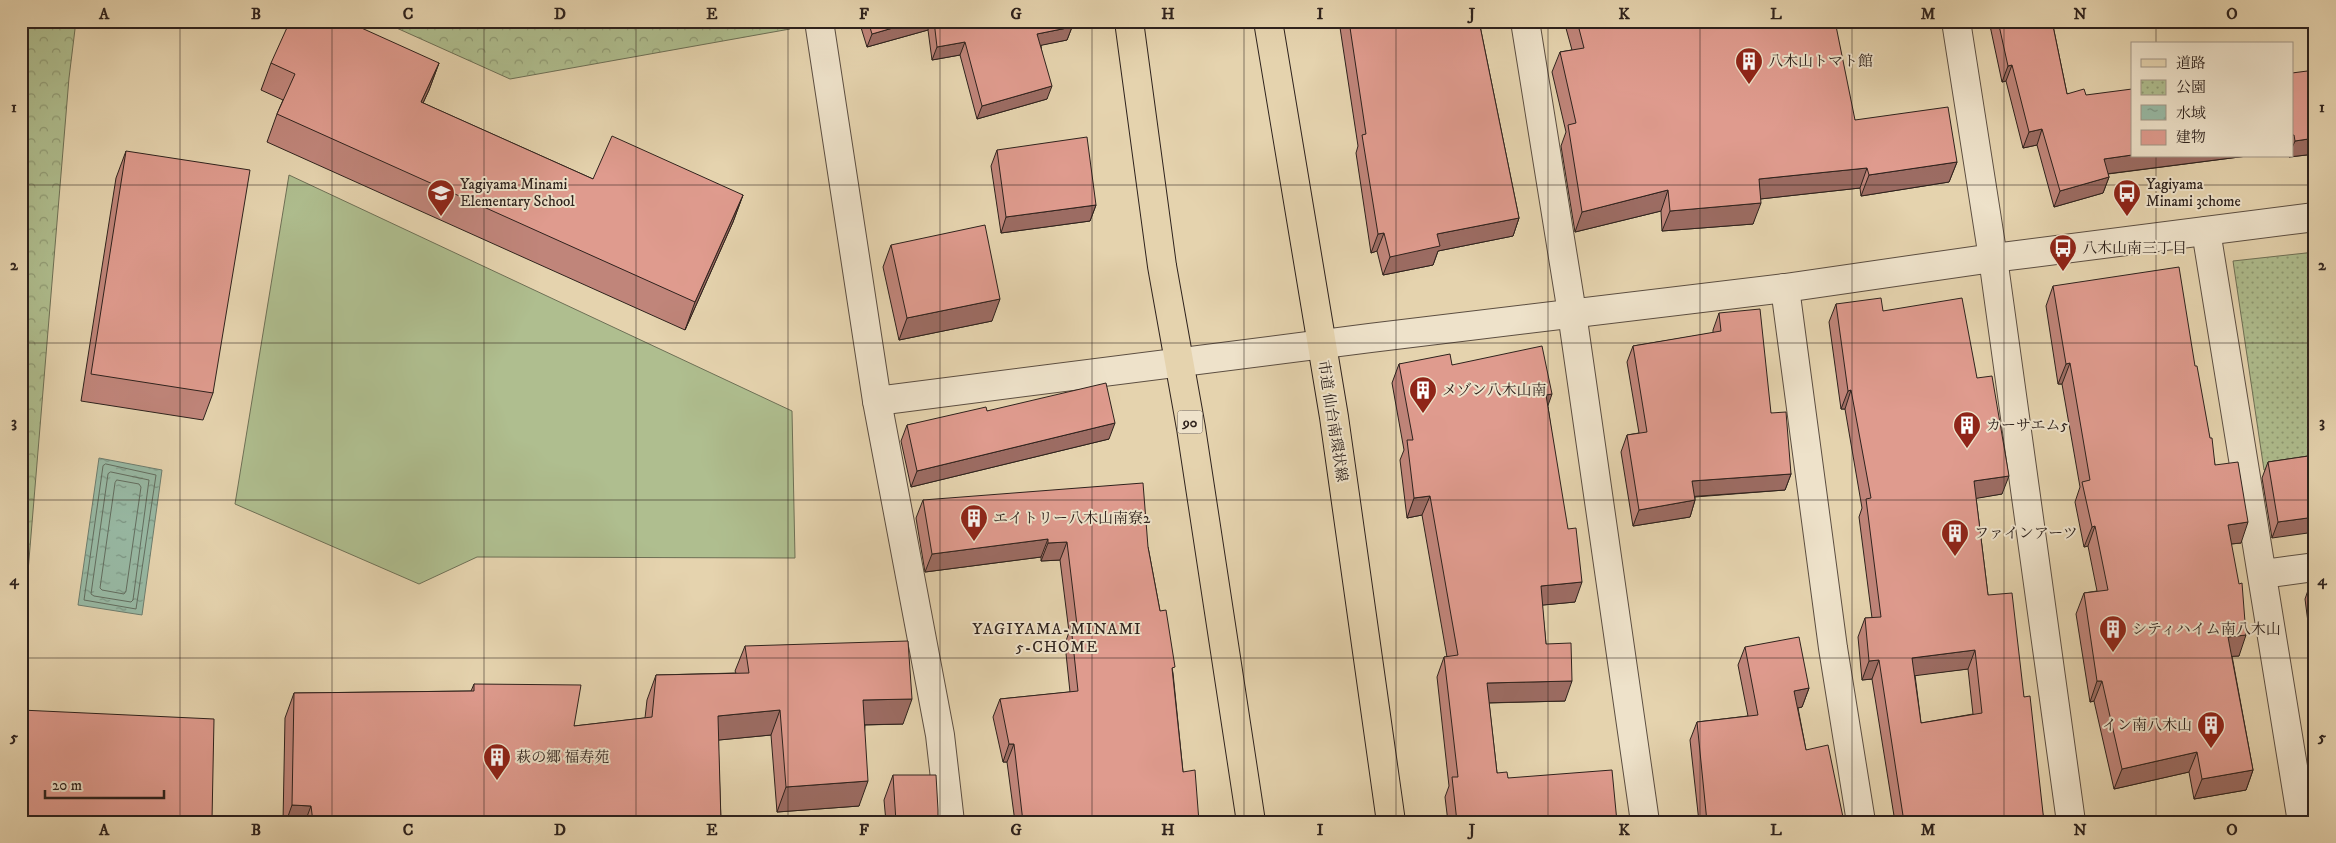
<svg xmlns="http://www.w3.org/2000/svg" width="2336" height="843" viewBox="0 0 2336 843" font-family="'IM FELL DW Pica','Noto Serif JP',serif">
<defs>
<pattern id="forest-crowns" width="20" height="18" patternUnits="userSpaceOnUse" patternTransform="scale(1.25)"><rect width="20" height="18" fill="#afbe8f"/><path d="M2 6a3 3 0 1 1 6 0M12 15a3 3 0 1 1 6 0" fill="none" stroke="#8f9a74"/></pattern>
<pattern id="park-dots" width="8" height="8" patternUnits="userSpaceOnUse" patternTransform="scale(1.25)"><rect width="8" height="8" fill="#afbe8f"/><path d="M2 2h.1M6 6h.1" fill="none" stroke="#8f9a74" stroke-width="1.8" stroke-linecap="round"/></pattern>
<pattern id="water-ripples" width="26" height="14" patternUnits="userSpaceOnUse" patternTransform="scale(1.25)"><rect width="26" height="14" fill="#98b9a4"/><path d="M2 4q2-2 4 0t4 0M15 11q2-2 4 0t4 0" fill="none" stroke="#7c9685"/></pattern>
</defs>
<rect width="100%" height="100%" fill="#e5d3ae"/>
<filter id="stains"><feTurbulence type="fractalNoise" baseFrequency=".004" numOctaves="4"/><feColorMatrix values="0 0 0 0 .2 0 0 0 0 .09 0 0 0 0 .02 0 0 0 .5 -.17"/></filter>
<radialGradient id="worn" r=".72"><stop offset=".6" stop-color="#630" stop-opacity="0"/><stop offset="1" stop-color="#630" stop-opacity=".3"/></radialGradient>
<path fill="url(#forest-crowns)" stroke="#6e7056" d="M21,21H76L69,78L21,656Z
M381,21H789L790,29L510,79Z"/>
<path fill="url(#park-dots)" stroke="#6e7056" d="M2315,252V461L2264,470L2233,261Z"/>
<path fill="#afbe8f" stroke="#6e7056" d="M289,175L792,411L795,558L477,557L419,584L235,504Z"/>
<path fill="url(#water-ripples)" stroke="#6e7d6e" d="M99,458L162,470L142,615L78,605Z"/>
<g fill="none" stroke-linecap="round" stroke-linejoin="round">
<path stroke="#636e60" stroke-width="1" d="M106,464L156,475L136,609L84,600L103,466Z
M111,472L149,480L133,600L131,602L94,596L91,594L108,474Z
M117,480L139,484L141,487L126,591L124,594L102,590L100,588L115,483Z"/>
<g stroke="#5c4e41" stroke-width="30">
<path id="minor" d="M819,21L877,401L940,735L950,822
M1525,21L1572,313L1645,822
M1956,21L1993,258L2071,822
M2206,231L2302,822
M1785,288L1833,648L1861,822
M2263,574L2315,567"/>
</g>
<g stroke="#5c4e41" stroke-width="30">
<path id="tertiary" d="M877,401L1370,338L1785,288L1993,258L2315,217"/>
</g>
<g stroke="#2e221d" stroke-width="30">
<path id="primary" d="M1129,21L1162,266L1191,428L1251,822
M1268,21L1334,417L1391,822"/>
</g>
<use href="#minor" stroke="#eee2ca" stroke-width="28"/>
<use href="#tertiary" stroke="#eee2ca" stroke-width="28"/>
<use href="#primary" stroke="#e5d3ae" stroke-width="28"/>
</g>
<path fill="#c0857a" stroke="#2e221d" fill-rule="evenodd" d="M859,21H1071L1072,27L1067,40L1041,45L1047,99L977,119L960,55L932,60L928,30L867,47Z
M1339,21H1479L1519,218L1513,236L1438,251L1433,265L1383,275L1377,251L1371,253L1356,153L1358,146Z
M1564,21H1742L1743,26L1855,120L1957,162L1949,182L1861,196L1860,188L1760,199L1753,224L1662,231L1661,211L1575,232L1561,146L1566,132L1552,72L1560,52L1572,50Z
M1989,21H2052L2067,94L2086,95L2132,156H2247L2108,174L2109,177L2103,193L2054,207L2037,145L2023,148L2006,81L2002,82Z
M271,63H439L429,90L423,103L593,179L743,195L733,222L685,330L267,142L277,114L283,100L261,90Z
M2292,73L2315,154L2289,157L2292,156Z
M997,150L1096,205L1090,221L1001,233L991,166Z
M126,151L213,393L203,420L81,401L116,178Z
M891,245L992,321L899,340L883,267Z
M2053,286L2195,366L2215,465L2241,543L2231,544L2239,656H2232L2253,770L2246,790L2194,799L2189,772L2114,789L2094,701L2090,702L2076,614L2084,593L2097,591L2088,546L2084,547L2075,502L2080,487L2062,384H2058L2046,306Z
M1836,304L1883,311L1977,378L2002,494L1976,498L1988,595L2024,697L2044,822H1895L1872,679L1862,680L1858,637L1865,618H1872L1859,517L1862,508L1845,409H1841L1829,322ZM1968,669L1973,714L1921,723L1915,675Z
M1719,313L1771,413L1791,474L1785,490L1695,497V500L1690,517L1633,526L1621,452L1627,435L1639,433L1627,362L1633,346L1713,333V330Z
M1399,364L1452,365L1548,407L1575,602L1542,605L1546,644L1565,701L1489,703L1497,773L1508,778L1617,822H1448L1445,797L1449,786L1437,677L1444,657H1447L1422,515L1407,518L1400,460L1404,450L1392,383Z
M987,411L1109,439L911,487L901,441L907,425Z
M2315,455L2272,538L2262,478L2268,462Z
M923,500L1148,547L1160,611L1173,673L1183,772L1199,822H1015L1007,762H1003L993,717L1000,699L1070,692L1065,644L1069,632L1060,560L1041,561V557L925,572L916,518Z
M2314,573L2315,661H2313L2305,599Z
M745,646L903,724L865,725L859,806L777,812L771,735L718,740L721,822H283L285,718L294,693L471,691L474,684L574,726L645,718L647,700L656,675L736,673L735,671Z
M1745,647L1809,688L1802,707L1798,708L1806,750L1844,822H1699L1690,740L1697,722L1748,716L1738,665Z
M893,775L938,822H886L884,800Z"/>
<path fill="#9c6c63" stroke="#2e221d" d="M917,21H931L928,30L867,47L872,34Z
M1072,27L1067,40L1033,47L1037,34Z
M965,42L960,55L932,60L937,47Z
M439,63L429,90L411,129L421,102Z
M2012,65L2006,81L2002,82L2008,66Z
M1052,86L1047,99L977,119L982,106Z
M2042,129L2037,145L2023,148L2029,132Z
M2315,138V154L2289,157L2292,156V148L2295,141Z
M2132,155V156H2247L2098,175L2104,159Z
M1957,162L1949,182L1861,196L1869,175Z
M1867,168L1860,188L1751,200L1759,179Z
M2109,177L2103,193L2054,207L2060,191Z
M1668,190L1661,211L1575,232L1582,212Z
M743,195L733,222L685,330L695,302Z
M1761,203L1753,224L1662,231L1670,211Z
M1096,205L1090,221L1001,233L1006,217Z
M1519,218L1513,236L1438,251L1433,265L1383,275L1390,257L1437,234Z
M1384,233L1377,251L1371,253L1378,234Z
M1000,299L992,321L899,340L907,318Z
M2070,363L2062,384H2058L2066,364Z
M1851,390L1845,409H1841L1848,391Z
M1552,394L1545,414L1546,395Z
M1115,423L1109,439L911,487L917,471Z
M1791,474L1785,490L1686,497L1692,481Z
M2009,476L2002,494L1967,500L1974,481Z
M1430,496L1422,515L1407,518L1414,498Z
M1695,500L1690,517L1633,526L1639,510Z
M2315,517V532L2272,538L2278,522Z
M2248,522L2241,543L2220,545L2228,525Z
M2095,526L2088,546L2084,547L2092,527Z
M1048,539L1041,557L925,572L932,554Z
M1067,542L1060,560L1041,561L1048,543Z
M1582,582L1575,602L1533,606L1541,586Z
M2246,635L2239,656L2221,657L2228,637Z
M1975,650L1968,669L1905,677L1912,658Z
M1879,660L1872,679L1862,680L1869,661Z
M1572,681L1565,701L1480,703L1487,683Z
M2097,681H2102L2094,701L2090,702Z
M1809,688L1802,707L1788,710L1794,691Z
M912,699L903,724L854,725L863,700Z
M780,710L771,735L709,741L718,716Z
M1009,744H1014L1007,762H1003Z
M2197,752L2189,772L2114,789L2122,769Z
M2253,770L2246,790L2194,799L2202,779Z
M868,781L859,806L777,812L786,787Z
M292,805L311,806L305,822H286Z
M205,820H212V822H204Z"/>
<path fill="#df9b8e" stroke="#2e221d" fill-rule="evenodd" d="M290,21H346L439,63L421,102L593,179L612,136L743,195L695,302L277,114L295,74L271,63Z
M868,21H917L872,34Z
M934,21H1071L1072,27L1037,34L1052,86L982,106L965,42L937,47Z
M1349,21H1479L1519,218L1437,234L1440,246L1390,257L1384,233L1378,234L1362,135L1366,134Z
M1577,21H1742L1743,26L1773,21H1835L1855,120L1948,107L1957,162L1869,175L1867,168L1759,179L1761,203L1670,211L1668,190L1582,212L1568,125L1576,123L1560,52L1584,48Z
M1998,21H2052L2067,94L2084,89L2086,95L2132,89V155L2104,159L2109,177L2060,191L2042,129L2029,132L2012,65L2008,66Z
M2315,70V138L2295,141L2294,135H2292V73Z
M1087,137L1096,205L1006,217L997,150Z
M126,151L250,170L213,393L91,374Z
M985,225L1000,299L907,318L891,245Z
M2179,267L2195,366H2197L2210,438H2212L2215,465L2238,462L2248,522L2228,525L2239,584L2242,583L2246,635L2228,637L2253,770L2202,779L2197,752L2122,769L2102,681H2097L2084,593L2108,590L2095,526L2092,527L2082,482L2090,480L2070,363L2066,364L2053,286Z
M1881,298L1883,311L1962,298L1977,378L1992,376L2009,476L1974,481L1988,595L2012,593L2024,697L2030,696L2044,822H1904L1879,660L1869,661L1865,618L1881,617L1866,499L1871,498L1851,390L1848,391L1836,304ZM1975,650L1982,713L1921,723L1912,658Z
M1760,309L1771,413L1786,412L1791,474L1692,481L1695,500L1639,510L1627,435L1647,432L1633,346L1721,331L1719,313Z
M1542,346L1552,394L1546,395L1568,529L1576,528L1582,582L1541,586L1546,644L1571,643L1572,681L1487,683L1497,773L1507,772L1508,778L1612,770L1617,822H1457L1452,777H1458L1444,657L1458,655L1430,496L1414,498L1407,440H1413L1399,364L1450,354L1452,365Z
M1106,383L1115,423L917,471L907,425L986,407L987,411Z
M2315,455V517L2278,522L2268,462Z
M1143,483L1148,547L1160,611L1166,610L1175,667L1172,668L1183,772L1195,770L1199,822H1023L1014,744H1009L1000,699L1078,691L1071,626L1077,625L1067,542L1048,543V539L932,554L923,500Z
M1799,637L1809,688L1794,691L1806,750L1828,745L1844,822H1707L1697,722L1758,715L1745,647Z
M908,641L912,699L863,700L868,781L786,787L780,710L718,716L721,822H313L311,806L292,805L294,693L474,691V684L581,685L574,726L652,717L656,675L749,673L745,646Z
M21,710L214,719L212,820H205V822H21Z
M893,775H936L938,810V822H896Z"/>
<path fill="none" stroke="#2e221d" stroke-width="1" stroke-opacity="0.55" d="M180,21V822M332,21V822M484,21V822M636,21V822M788,21V822M940,21V822M1092,21V822M1244,21V822M1396,21V822M1548,21V822M1700,21V822M1852,21V822M2004,21V822M2156,21V44M2156,156V822M21,185H2315M21,343H2315M21,500H2315M21,658H2315"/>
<defs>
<g id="building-pin" transform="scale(1.4375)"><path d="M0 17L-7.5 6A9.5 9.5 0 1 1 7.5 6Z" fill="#8f2418" stroke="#eee2ca"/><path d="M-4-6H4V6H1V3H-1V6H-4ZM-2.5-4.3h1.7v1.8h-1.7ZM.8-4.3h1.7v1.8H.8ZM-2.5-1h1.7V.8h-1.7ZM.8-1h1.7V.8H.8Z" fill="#fff"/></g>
<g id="school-pin" transform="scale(1.4375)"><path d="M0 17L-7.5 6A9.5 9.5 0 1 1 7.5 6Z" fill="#8f2418" stroke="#eee2ca"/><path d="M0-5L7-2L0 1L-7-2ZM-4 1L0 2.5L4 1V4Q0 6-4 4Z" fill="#fff"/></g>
<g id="bus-pin" transform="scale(1.4375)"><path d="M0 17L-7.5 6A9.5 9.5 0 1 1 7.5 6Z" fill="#8f2418" stroke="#eee2ca"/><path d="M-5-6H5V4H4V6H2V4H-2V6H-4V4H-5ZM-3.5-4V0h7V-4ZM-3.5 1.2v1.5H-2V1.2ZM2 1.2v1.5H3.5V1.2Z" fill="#fff"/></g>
</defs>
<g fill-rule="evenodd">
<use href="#building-pin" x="1749" y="61"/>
<use href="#school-pin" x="441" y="193"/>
<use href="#bus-pin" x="2127" y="193"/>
<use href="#bus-pin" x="2063" y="248"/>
<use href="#building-pin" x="1423" y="390"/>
<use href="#building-pin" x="1967" y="425"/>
<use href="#building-pin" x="974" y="518"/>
<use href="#building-pin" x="1955" y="533"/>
<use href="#building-pin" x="2113" y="629"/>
<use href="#building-pin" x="2211" y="725"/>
<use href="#building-pin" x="497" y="757"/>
</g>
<g text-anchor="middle" stroke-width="4" stroke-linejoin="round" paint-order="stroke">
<rect fill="#eee2ca" stroke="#685c51" stroke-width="1" x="1177.5" y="410.5" width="25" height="23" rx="4"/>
<g font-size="14" font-weight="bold" fill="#2e221d">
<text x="1190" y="427">90</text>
</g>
<g font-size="15" fill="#2e221d" stroke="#eee2ca" text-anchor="start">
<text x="1768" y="66">八木山トマト館</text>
<text x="460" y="189">Yagiyama Minami<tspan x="460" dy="17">Elementary School</tspan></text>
<text x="2146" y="189">Yagiyama<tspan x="2146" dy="17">Minami 3chome</tspan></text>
<text x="2082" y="253">八木山南三丁目</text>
<text x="1442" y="395">メゾン八木山南</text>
<text x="1986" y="430">カーサエム5</text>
<text x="993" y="523">エイトリー八木山南寮2</text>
<text x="1974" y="538">ファインアーツ</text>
<text x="2132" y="634">シティハイム南八木山</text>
<text x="2192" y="730" text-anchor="end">イン南八木山</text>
<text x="516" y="762">萩の郷 福寿苑</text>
</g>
<g font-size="15" fill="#2e221d" stroke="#eee2ca">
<text transform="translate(1333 421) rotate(81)" y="5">市道 仙台南環状線</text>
</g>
<g font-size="16" letter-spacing="1" fill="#2e221d" stroke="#eee2ca">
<text x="1057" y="634">YAGIYAMA-MINAMI<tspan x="1057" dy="18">5-CHOME</tspan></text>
</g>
</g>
<rect width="2336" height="843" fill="none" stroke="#e5d3ae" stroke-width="55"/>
<rect x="2131" y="42" width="162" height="115" fill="#eee2ca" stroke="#a19585"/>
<rect x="2141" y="59" width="25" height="8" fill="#e5d3ae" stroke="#a19585"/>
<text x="2176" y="68" font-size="15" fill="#2e221d">道路</text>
<rect x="2141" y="80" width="25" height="15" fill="url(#park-dots)" stroke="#a19585"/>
<text x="2176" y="92" font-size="15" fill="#2e221d">公園</text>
<rect x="2141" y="105" width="25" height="15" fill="url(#water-ripples)" stroke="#a19585"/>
<text x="2176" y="118" font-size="15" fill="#2e221d">水域</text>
<rect x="2141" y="130" width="25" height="15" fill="#df9b8e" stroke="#a19585"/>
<text x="2176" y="142" font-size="15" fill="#2e221d">建物</text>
<path d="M45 790v8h119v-8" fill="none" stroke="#2e221d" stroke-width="2.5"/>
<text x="52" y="790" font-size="15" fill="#2e221d" stroke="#eee2ca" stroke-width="4" paint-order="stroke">20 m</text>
<rect x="28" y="28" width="2280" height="788" fill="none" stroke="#2e221d" stroke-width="2"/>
<g font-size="16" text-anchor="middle" font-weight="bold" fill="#2e221d">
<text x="104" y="19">A</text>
<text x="256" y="19">B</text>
<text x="408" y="19">C</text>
<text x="560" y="19">D</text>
<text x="712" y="19">E</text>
<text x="864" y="19">F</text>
<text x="1016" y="19">G</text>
<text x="1168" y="19">H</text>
<text x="1320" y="19">I</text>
<text x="1472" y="19">J</text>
<text x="1624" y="19">K</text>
<text x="1776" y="19">L</text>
<text x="1928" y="19">M</text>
<text x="2080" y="19">N</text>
<text x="2232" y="19">O</text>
<text x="14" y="112">1</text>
<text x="2322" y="112">1</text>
<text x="14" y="270">2</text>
<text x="2322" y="270">2</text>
<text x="14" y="427">3</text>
<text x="2322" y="427">3</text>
<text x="14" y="585">4</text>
<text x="2322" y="585">4</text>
<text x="14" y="742">5</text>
<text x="2322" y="742">5</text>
<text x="104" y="835">A</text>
<text x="256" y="835">B</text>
<text x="408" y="835">C</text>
<text x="560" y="835">D</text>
<text x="712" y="835">E</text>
<text x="864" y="835">F</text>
<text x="1016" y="835">G</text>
<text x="1168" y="835">H</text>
<text x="1320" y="835">I</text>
<text x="1472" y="835">J</text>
<text x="1624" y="835">K</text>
<text x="1776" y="835">L</text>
<text x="1928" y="835">M</text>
<text x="2080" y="835">N</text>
<text x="2232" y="835">O</text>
</g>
<rect width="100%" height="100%" filter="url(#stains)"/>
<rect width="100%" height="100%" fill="url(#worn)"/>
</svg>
